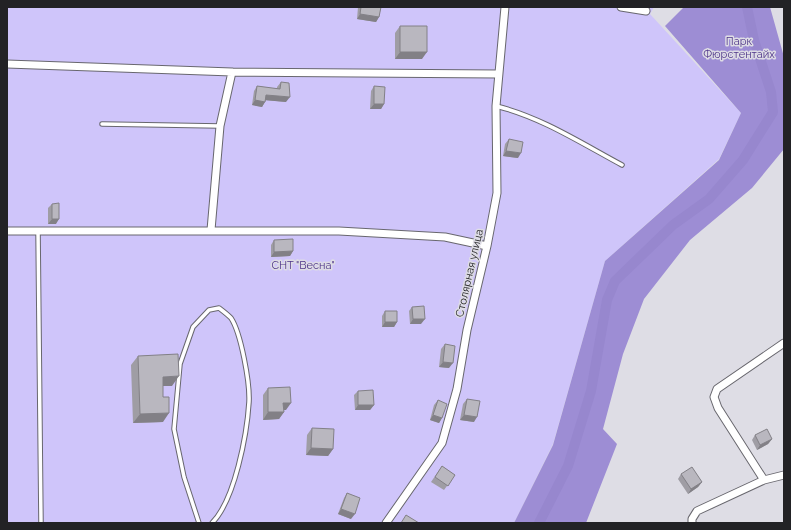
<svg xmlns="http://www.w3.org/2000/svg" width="791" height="530" viewBox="0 0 791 530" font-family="Raleway,sans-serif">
<rect width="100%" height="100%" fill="#dedde5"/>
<path fill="#cfc5fa" d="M7,7H654L650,14L741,113L719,159L605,261L553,444L514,523H7Z"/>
<path fill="#9d8dd4" d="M684,7H770L784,57V149L752,188L690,240L644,299L623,354L603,429L617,444L586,523H514L553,445L605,261L719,160L741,113L665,26Z"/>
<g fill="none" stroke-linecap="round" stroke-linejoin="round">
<path stroke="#9787ce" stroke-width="10" d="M539,523L568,466L591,391L607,300L615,281L673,225L709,199L743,160L773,112L771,92L754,40L747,7"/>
<g stroke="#68676e" stroke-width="5.5">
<path id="lane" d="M496,106C541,117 581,143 622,165
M102,124L220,126
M38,230L41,523
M199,523L184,477L174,429L180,364L193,327L209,310L219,308C223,311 228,315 231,318C241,333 250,383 249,402C247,434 235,500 212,523"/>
</g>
<g stroke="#68676e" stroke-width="9">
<path id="street" d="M621,7L646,11
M7,64L232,72L498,74
M211,230L220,126L232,72
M7,231H339L445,237L487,246
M764,480L718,408L714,397L717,389L784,343
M386,523L442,443L457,389L467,330L487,246L497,193L496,106L505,7
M692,523V519L697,511L764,480L784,475"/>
</g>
<use href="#lane" stroke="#fff" stroke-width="3.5"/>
<use href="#street" stroke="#fff" stroke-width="7"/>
</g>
<path fill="#9f9da4" d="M358,7H381L379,17L376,22L357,19Z
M400,26L422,59H395V33Z
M281,82L286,102L266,100L262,107L252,105L254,91L257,86L277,89V87Z
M374,86L384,104L381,109H370L371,91Z
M509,139L518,158L503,156L505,144Z
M52,204L56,224H48V208Z
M274,240L293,251L290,256L271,257V245Z
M412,307L421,324H410L409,311Z
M385,311L397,322L394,327H382V316Z
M445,344L449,368L439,367L441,349Z
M138,356L172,386H163V422L133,423L131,365Z
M268,388L286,410H284V412L279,419L263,420V395Z
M358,391L374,405L370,410H355L354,395Z
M467,399L474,422L460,420L463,404Z
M438,400L442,418L439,423L430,420L434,405Z
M312,428L333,449L328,456L306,455L307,435Z
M755,435L772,439L768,444L757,450L752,440Z
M442,466L455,475L444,490L431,482Z
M681,474L702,482L698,487L688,494L678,479Z
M347,493L351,519L338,514L344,498Z"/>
<path fill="#828086" d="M360,14L379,17L376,22L357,19Z
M400,52H427L422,59H395Z
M266,95L290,97L286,102L263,100Z
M255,100L265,102L262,107L252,105Z
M374,104H384L381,109H370Z
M506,151L521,153L518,158L503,156Z
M52,219H59L56,224H48Z
M293,251L290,256L271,257L274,252Z
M413,319H425L421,324H410Z
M385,322H397L394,327H382Z
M443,362L453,363L449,368L439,367Z
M179,376L172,386H156L163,377Z
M283,403H291L286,410H278Z
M358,405H374L370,410H355Z
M268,412H284L279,419L263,420Z
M169,413L163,422L133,423L140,414Z
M433,415L442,418L439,423L430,420Z
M464,415L477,417L474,422L460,420Z
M772,439L768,444L757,450L760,445Z
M311,448L333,449L328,456L306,455Z
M702,482L698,487L688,494L691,489Z
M341,509L355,514L351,519L338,514Z"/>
<path fill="#b9b7bf" stroke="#828086" d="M361,7H381L379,17L360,14Z
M400,26H427V52H400Z
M281,82L289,83L290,97L266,95L265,102L255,100L257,86L280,89Z
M374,86L385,87L384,104H374Z
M509,139L523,142L521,153L506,151Z
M59,203V219H52V204Z
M293,239V251L274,252V240Z
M424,306L425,319H413L412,307Z
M385,311H397V322H385Z
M445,344L455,346L453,363L443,362Z
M178,354L179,376L163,377V397H169V413L140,414L138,356Z
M290,387L291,403H283L284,412H268V388Z
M373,390L374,405H358V391Z
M467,399L480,401L477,417L464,415Z
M438,400L447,404L442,418L433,415Z
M312,428L334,429L333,449L311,448Z
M767,429L772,439L760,445L755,435Z
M442,466L455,475L448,486L435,477Z
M692,467L702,482L691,489L681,474Z
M347,493L360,498L355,514L341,509Z
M406,515L419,523H401Z"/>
<g text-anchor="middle" stroke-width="3" stroke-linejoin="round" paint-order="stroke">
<g font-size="11" fill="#4e3489" stroke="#dedde5">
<text x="739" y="45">Парк<tspan x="739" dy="13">Фюрстентайх</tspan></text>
<text x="303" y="269">СНТ "Весна"</text>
</g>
<g font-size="11" fill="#222225" stroke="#dedde5">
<text transform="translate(469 273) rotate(-77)" y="4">Столярная улица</text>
</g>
</g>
<rect width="791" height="530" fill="none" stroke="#222225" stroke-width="16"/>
</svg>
